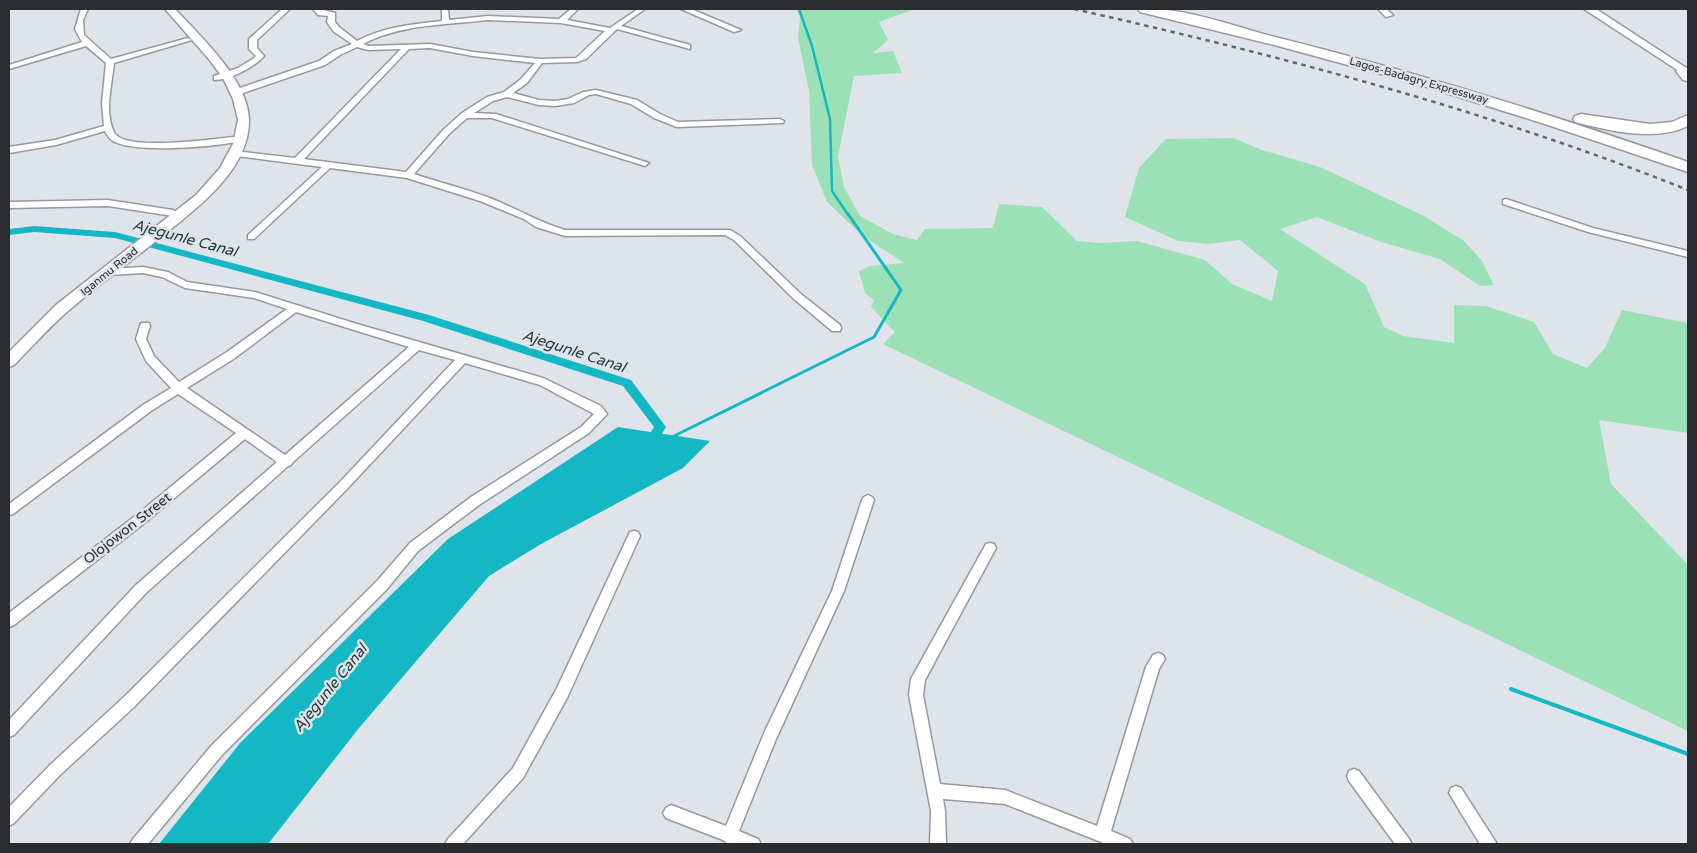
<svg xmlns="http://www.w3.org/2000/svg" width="1697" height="853" viewBox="0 0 1697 853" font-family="'Varela Round',sans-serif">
<rect width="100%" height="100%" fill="#dfe4eb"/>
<path fill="#9ce0b5" d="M796,9H915L879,22L888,40L873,53L893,51L902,73L854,76L838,157L844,187L860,216L893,234L917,240L925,229L993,228L999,204L1042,207L1077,241L1099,243L1137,241L1205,260L1232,284L1272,301L1278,271L1240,240L1208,244L1178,241L1125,217L1139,168L1166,139L1233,138L1262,150L1320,167L1424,216L1464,241L1482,261L1494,285L1480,286L1440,259L1381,242L1317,217L1280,229L1365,284L1384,327L1403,336L1454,343V305L1486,306L1534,322L1553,354L1587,368L1605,348L1622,310L1688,323V433L1599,420L1611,484L1688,565V731L883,344L895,332L871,307L874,300L865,293L859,271L870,266L904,263L863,236L827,202L812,165L809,91L798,38L800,17Z"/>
<path fill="#14b8c5" d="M618,427L710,441L683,468L541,544L489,576L359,728L268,844H159L241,742L448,539Z"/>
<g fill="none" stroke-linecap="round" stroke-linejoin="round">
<path stroke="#14b8c5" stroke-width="2.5" d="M799,9L812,46L830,119L832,191L849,216"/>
<path stroke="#14b8c5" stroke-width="3" d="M672,437L874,337L901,290L848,214"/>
<path stroke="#14b8c5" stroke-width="4" d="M1511,689L1688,754"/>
<path fill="#14b8c5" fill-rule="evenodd" d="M34,226L115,232L429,315L631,380L666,427L653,448H645L643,445L654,427L623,386L423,321L115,238L34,232L9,235V229Z"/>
<g stroke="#9599a0" stroke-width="3">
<path id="street" d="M81,9H88L83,20L84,35L111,59L188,38L192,40L114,63C112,84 104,112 114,132C123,152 212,139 233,137L236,138V142C210,147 138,153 115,142C110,140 107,135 105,131L56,145L9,153V147L55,140L104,126L102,103L106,63L86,46L9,69V65L82,42L75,29Z
M282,9H290L257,40V48L264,56C255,67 228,81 214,80V76L238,68L254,58L256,56L249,49V39Z
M313,9H320L335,13V22L339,27L357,41C383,27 413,24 442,21V9H448L449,20L488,16L559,19L571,9H578L567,20L610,28L638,9H645L621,26L690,45V49L617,29L586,59L577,62L542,63L527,83L513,93L539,100L555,101L568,99L583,92L596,90L637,100L660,114L678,122L780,119L784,121L783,123L677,127L654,118L631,104L596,94L589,95L574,103L555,106L539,105L507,97L493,101L474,113L496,114L649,163L645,166L642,165L492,118H467L449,134L414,174C438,182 463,188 487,197C514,207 538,222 565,230H730L740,236L802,295L840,325L841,328L840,331H832L794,299L734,240L725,235L565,236L536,227L524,219L480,201L407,178L330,168L254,239H248V235L322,167L237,156L233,153L234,151L295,158L401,49L368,50L357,47L340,55L325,65L240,94H234V90L319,61L334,51L352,44L333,31L327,22L328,16L318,15ZM488,20L561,23L605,31L576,58L540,59L473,52L430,44L369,46L363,44C400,24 447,25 488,20ZM430,48L473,56L535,63L521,79L504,92L487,97L462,113L443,130L406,172L304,159L409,49Z
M681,9H691L741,30L734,32Z
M1378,9H1386L1393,15L1386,17Z
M1506,199L1593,228L1688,251V257L1588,232L1503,204V200Z
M108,200L173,210L178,213L173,216L108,206L9,208V202Z
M143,267L168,272L187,282L255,292L357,324L543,378L601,406L607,414L589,433L479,505L418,551L387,589L222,755L148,844H130L133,839L212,745L377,581L410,543L471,497L581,427L594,414L540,385L465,363L346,490L134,707L61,774L14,823L9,826V807L51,764L124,697L338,484L455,360L419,350L293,462L291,465L288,466L146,593L14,735L9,737V720L136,585L277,462L245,439L147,521L14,625L9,627V613L139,513L236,433L178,394L151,411L13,514L9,515V504L143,405L171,388L146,361L136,339L141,323H149L150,326L146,339L154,356L179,382L227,352L287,309L254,298L185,288L162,277L143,273L109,275L104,272L109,269ZM296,312L409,347L285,455L187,388L235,358Z
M868,495L872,497L874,500L844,591L776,739L739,831L758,839L761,844H728L723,840L666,818L663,813L666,808L671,805L726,826L765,731L832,591L862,500L864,497Z
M634,531L638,532L640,536L567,698L523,778L463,844H445L448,839L513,768L557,688L630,532Z
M990,543L994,544L996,548L925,680L923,695L940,784L1005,790L1097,826L1146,667L1153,655L1158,653L1163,655L1165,659L1159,669L1111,831L1130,839L1133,844H1106L1005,804L943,799L945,811L946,844H930L931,811L909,695L911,679L986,544Z
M1354,769L1359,771L1409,839L1412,844H1395L1349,781L1347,776L1349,771Z
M1456,786L1461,788L1497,844H1480L1449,793L1451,788Z"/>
</g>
<g stroke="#9599a0" stroke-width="3">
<path id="secondary" d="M165,9H175C201,37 249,81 249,121C249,174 188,215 151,245C123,267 95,288 68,311C49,327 32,347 14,365L9,367V352L56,305L196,195L220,168L233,144L238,120L233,99L223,78L208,58Z
M1584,9H1596L1688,69V77Z"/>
</g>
<g stroke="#9599a0" stroke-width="3">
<path id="highway" d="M1138,9C1180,6 1231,25 1271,36C1412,71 1551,114 1688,162V172L1548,125L1414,83L1278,46L1140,12Z
M1683,67L1688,68V81L1683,80L1676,71Z
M1581,114L1650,124L1672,122L1688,115V126C1655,142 1610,131 1575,122L1573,119L1575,116Z"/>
</g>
<use href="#street" fill="#fff" fill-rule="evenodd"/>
<use href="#secondary" fill="#fff" fill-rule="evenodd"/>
<use href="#highway" fill="#fff" fill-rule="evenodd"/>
<path stroke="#65686c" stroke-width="2.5" stroke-dasharray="4.5 4.5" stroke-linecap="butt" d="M1074,9C1282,56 1490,111 1688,190"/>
</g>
<g text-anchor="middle" stroke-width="5" stroke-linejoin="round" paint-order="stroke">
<g font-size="11" fill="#2a2c2f" stroke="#dfe4eb">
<text transform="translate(1419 80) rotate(16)" y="4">Lagos-Badagry Expressway</text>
<text transform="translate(109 271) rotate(-39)" y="4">Iganmu Road</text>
</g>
<g font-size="14" fill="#2a2c2f" stroke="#dfe4eb">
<text transform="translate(127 528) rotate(-38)" y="5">Olojowon Street</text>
</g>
<g font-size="15" font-style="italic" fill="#223a3c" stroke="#dfe4eb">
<text transform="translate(185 238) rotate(15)" y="5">Ajegunle Canal</text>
<text transform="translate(574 351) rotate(18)" y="5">Ajegunle Canal</text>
<text transform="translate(330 688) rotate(-51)" y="5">Ajegunle Canal</text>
</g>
</g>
<rect width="1697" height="853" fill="none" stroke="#2a2c2f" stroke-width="20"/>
</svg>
